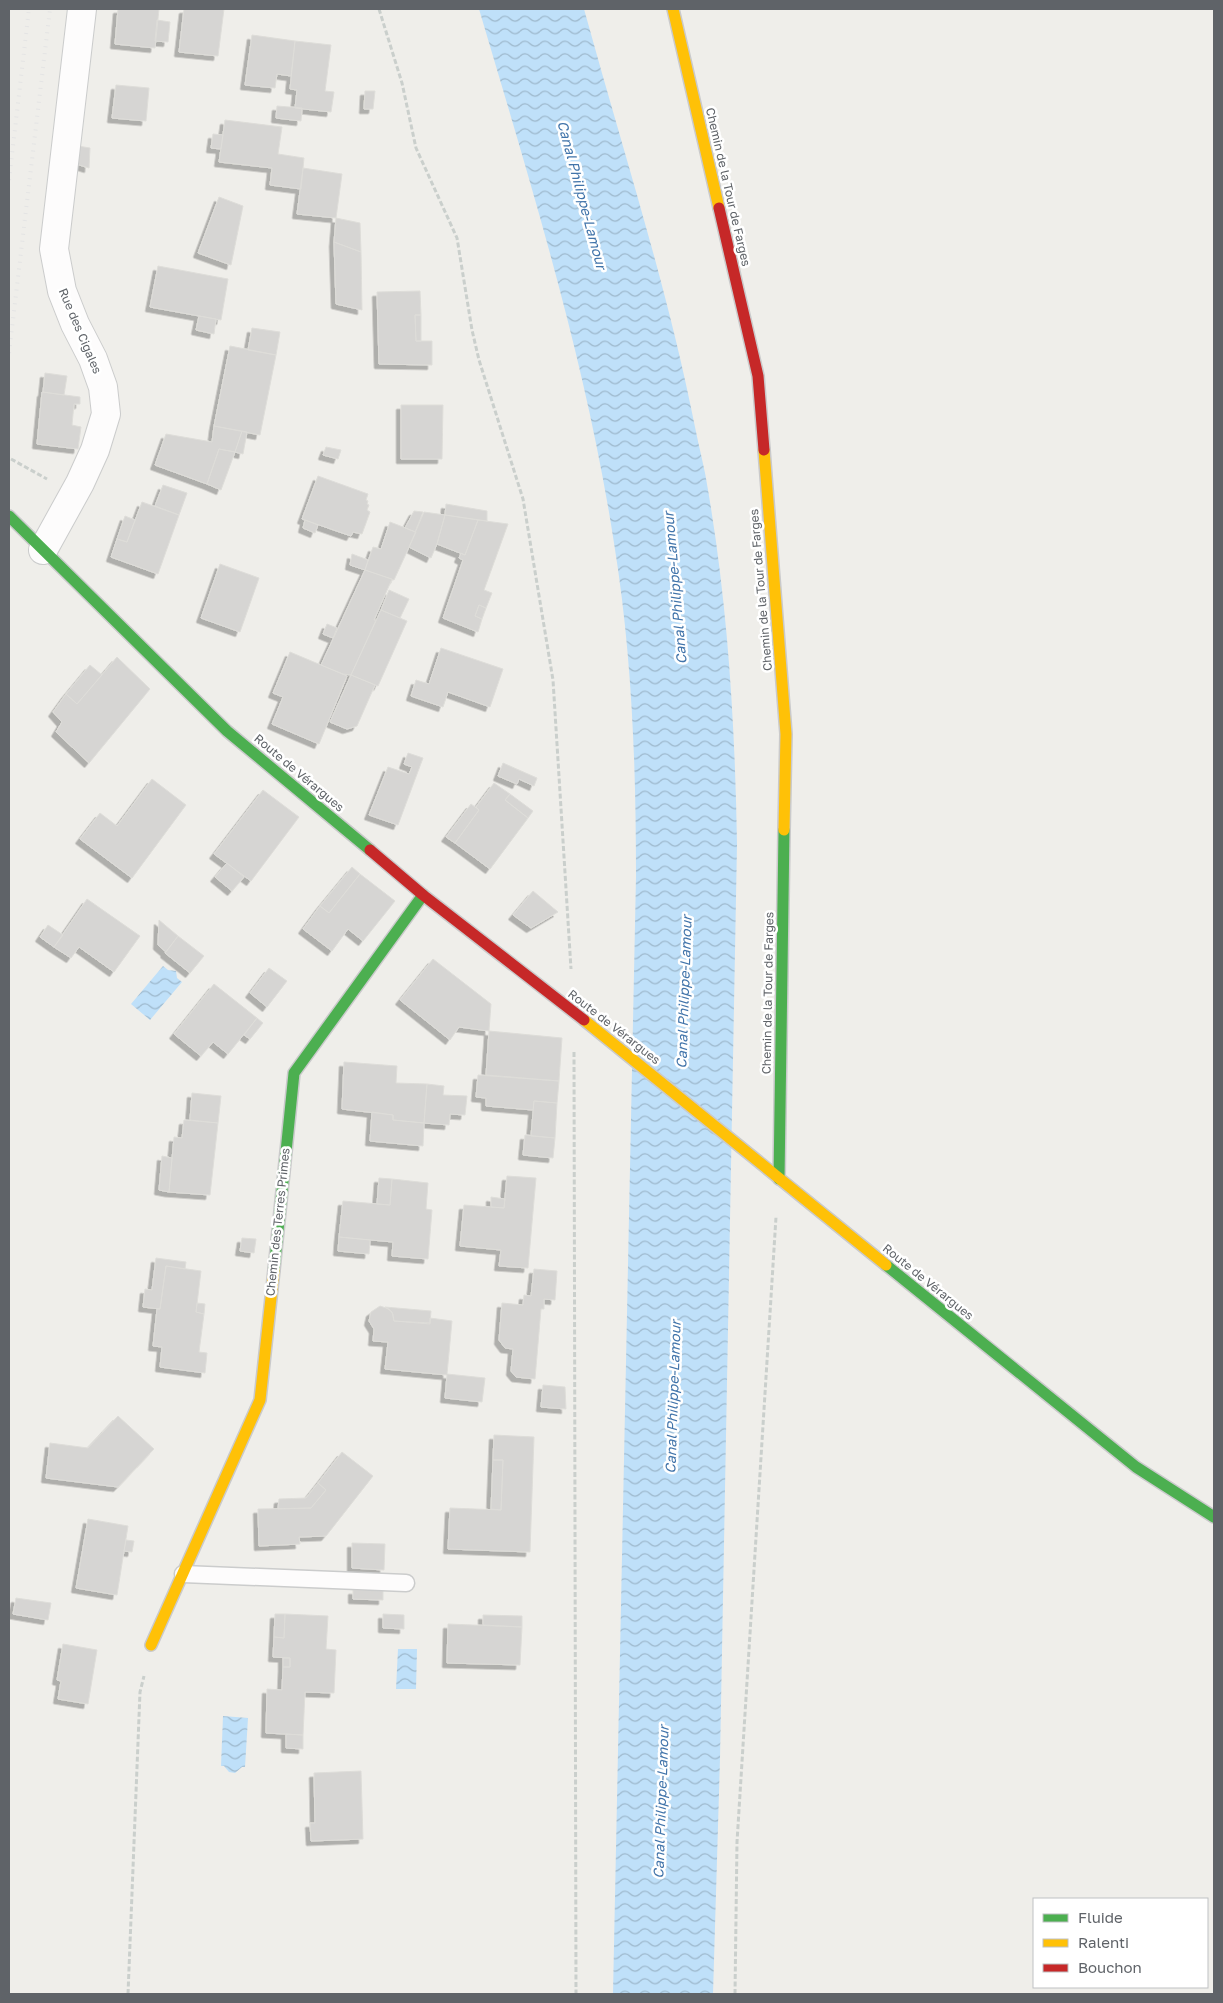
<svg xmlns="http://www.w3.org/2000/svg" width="1223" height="2003" viewBox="0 0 1223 2003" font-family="'Golos Text',sans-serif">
<defs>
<pattern id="water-waves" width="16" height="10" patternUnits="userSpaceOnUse" patternTransform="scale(1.25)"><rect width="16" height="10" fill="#bfe0f9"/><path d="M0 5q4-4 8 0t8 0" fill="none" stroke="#9eb9cd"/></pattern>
<filter id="shadow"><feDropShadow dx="-4.5" dy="4.5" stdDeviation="0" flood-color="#0004"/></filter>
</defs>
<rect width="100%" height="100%" fill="#efeeea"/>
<path fill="url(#water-waves)" d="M479,9H584C622,148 667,285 695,427C699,448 705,469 708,490C728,607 735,725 737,844L720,1759L713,1994H613L636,876C636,765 632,653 614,543C586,361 531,185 479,9Z
M163,966L168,970L176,971L177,978L182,982L150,1020L131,1004Z
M398,1649H417L416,1689H396Z
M223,1716L248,1718L245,1767H242L235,1773L229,1772L224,1766H221Z"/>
<path fill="#d6d5d3" stroke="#deddd9" filter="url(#shadow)" d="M118,9H159L155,48L115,44Z
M184,9H224L218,56L179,52Z
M157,20L170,22L168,42L155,41Z
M252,35L295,41L291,76L277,74L275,88L245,85Z
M295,41L331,45L325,91L334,92L331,112L295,108L297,90L290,89Z
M116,85L149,88L146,121L112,118Z
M365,91H375L373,109H364Z
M277,106L302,108L301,121L276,118Z
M225,120L282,127L278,154L304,158L301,189L270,185L272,168L219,162Z
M213,134L223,135L221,149L211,148Z
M78,146L90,148L89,168L76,164Z
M303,168L342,174L336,218L297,214Z
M219,197L243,206L231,265L198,253Z
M336,218L360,223L361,252L334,242Z
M334,242L361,252L362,310L336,304Z
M158,266L228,279L221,320L150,307Z
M420,291L421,315H415L416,341H432V365L379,364L377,292Z
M415,315H421V341H416Z
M199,316L216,319L214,334L196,330Z
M252,328L280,332L276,355L248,350Z
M230,346L276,355L260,435L214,426Z
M45,373L67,376L64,395L43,392Z
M42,392L80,397V404H74L72,425L81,427L78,449L37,444Z
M401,405H443L442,459H401Z
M214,426L242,431L235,452L219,449L207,484L155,465L166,434L212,442Z
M242,431L247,432L243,454L235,452Z
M326,447L341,450L338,459L323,455Z
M219,449L235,452L221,490L207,484Z
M318,476L368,494L366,500L368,501L367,504L369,505L367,510L370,512L362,534L353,532L351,536L302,519Z
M163,485L187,493L179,515L155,506Z
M142,502L179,515L158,574L111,557L117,539L127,542Z
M446,504L487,511V521L445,515Z
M414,511L423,512L415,532L405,528Z
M424,512L445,515L437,544L431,558L409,547Z
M445,515L478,520L465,555L437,544Z
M125,516L135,520L127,542L117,539Z
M305,520L318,525L315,533L303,528Z
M478,520L508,524L484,590L492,593L486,608L479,605L475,616L482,619L478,632L443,618L463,560L459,558L461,553L465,555Z
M390,522L416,532L394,580L365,570L373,547L381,549Z
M352,554L368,560L365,570L350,565Z
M220,564L259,578L240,632L201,618Z
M365,570L392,579L374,620H376L351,675L343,674L321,665Z
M389,590L409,599L400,618L381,610Z
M479,605L486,608L482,619L475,616Z
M381,610L407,621L378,686L351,675Z
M327,624L337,628L333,638L323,634Z
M441,648L503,669L490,707L448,692L443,707L411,696L416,680L429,684Z
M290,652L347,676L319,744L272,724L283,697L273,693Z
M117,657L150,689L89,763L56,732L62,722L53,712L66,694L77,704Z
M90,665L102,675L77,704L66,694Z
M351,675L375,685L357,726L347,729L330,722Z
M408,753L423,758L398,825L369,815L388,767L409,774L412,767L404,764Z
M503,763L537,778L534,786L519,779L517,784L498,776Z
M152,779L186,805L132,878L80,839L100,813L117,826Z
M494,783L510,794L505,800L528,818L490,869L455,843L479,810L476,807Z
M263,790L299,817L251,881L214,854Z
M510,794L533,811L528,818L505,800Z
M471,804L479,810L455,843L446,837Z
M227,863L244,877L232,891L215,877Z
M352,867L360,874L329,913L320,906Z
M360,874L395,901L363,941L348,929L332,951L303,929L320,906L329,913Z
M533,891L558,912L531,928L513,915Z
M87,899L140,936L114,972L79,947L71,958L54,947Z
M159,920L178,936L166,952L158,945Z
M48,925L63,935L54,947L40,937Z
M178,936L204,956L190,973L165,953Z
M433,959L491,1004L489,1031L459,1027L450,1040L400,1000Z
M269,968L287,981L267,1007L250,993Z
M214,984L257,1018L228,1054L213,1042L201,1056L174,1034Z
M257,1018L263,1023L250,1039L244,1035Z
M489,1031L562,1038L559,1081L486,1075Z
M344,1062L397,1066L396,1083L427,1084L424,1123L393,1120V1115L342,1109Z
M478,1075L559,1081L557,1103L534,1101L533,1110L486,1106V1098L476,1097Z
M427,1084L444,1086L443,1095L467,1096L465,1115L450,1114L449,1125L424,1123Z
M192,1093L221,1096L218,1123L190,1120Z
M534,1101L557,1103L555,1138L531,1136Z
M372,1112L393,1115V1120L424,1123L423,1146L370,1141Z
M184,1120L218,1123L210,1195L169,1192L174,1137L182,1138Z
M525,1135L555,1138L553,1158L523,1155Z
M162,1156L172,1158L169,1192L159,1190Z
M507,1176L536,1178L528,1268L499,1266L501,1250L460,1246L464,1205L504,1208Z
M379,1178L392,1179L390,1205L377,1204Z
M392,1179L428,1183L426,1209L432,1210L428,1259L392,1256L393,1242L339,1237L343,1201L390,1205Z
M491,1197L505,1199L504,1208L491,1207Z
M339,1237L370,1240L369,1254L338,1251Z
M242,1238L256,1239L254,1253L240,1251Z
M156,1258L186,1262L185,1269L166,1266L160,1309L143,1307L145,1289L152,1290Z
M166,1266L201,1271L196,1312L204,1314L199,1352L207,1353L205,1373L160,1367L162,1347L153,1346L157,1309H160Z
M534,1269L557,1271L555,1300L544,1299V1309H541L535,1379L516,1377L511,1371L513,1349L505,1348L499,1340L502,1303L523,1305L524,1295L531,1296Z
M197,1303L205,1304L204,1314L196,1312Z
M380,1306L389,1309L393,1314L394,1321L430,1324V1318L452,1321L447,1374L485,1378L482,1402L445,1398L447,1375L385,1369L388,1342L373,1341L374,1329L369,1321L371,1312Z
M385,1307L431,1311L430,1323L394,1321L392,1312Z
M543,1385L565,1387L566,1409L541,1407Z
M118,1416L154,1449L118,1487L46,1478L50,1443L88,1448Z
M494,1435L534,1437L530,1552L448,1549L450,1508L501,1510L503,1460H493Z
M342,1452L373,1476L326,1536L299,1537L300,1544L259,1546L258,1509L311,1508L326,1490L318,1483Z
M493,1460H503L501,1510L491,1509Z
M318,1483L326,1490L311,1508L278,1509L279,1499L306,1498Z
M88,1519L128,1526L117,1595L76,1588Z
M126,1540L134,1541L132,1552L124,1551Z
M352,1543L385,1544L384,1570L352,1568Z
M353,1590L383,1591V1600L353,1599Z
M16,1598L51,1603L48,1620L13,1614Z
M275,1614H285L284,1638L274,1637Z
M285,1614L328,1616L326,1649L336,1650L334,1693L305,1692L303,1735L266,1733L267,1689L282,1690L283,1667H290V1658L273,1657L274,1637L284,1638Z
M383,1614L404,1615V1629L383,1628Z
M483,1615L522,1616V1627L483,1625Z
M448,1624L522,1627L520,1665L447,1663Z
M63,1644L97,1650L88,1704L58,1699L61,1681L57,1680Z
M283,1658H290V1667H283Z
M286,1734L303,1735V1749L286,1748Z
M361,1771L363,1839L311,1841L310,1823H315L314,1773Z"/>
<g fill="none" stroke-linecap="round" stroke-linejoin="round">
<g stroke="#cbcccc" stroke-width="19">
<path id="lane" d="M183,1574L406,1583"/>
</g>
<g stroke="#cbcccc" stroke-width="30">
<path id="street" d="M43,550L80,483L95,450L106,414L103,387L93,359L75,324L62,291L54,249L82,9"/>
</g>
<g stroke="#cacacb" stroke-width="14">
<path id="fast" d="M9,516L227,731L370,850
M779,1179L784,830
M886,1265L1136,1467L1214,1517
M274,1270L294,1073L423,895"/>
</g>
<g stroke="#cacacb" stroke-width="14">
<path id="slow" d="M673,9L719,208
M764,450L786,734L784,830
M584,1020L886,1265
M151,1645L260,1400L274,1270"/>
</g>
<g stroke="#cacacb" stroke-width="14">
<path id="jam" d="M719,208L758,376L764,450
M370,850L423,895L584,1020"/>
</g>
<path stroke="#cacfcc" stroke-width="3" stroke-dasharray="5 2.5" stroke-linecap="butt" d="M379,9L402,83L416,148L457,238L472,330L479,360L523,499L553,680L571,969
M11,459L47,479
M574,1052L576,1994
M128,1994L140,1692L144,1676
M735,1994L737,1842L776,1217"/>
<use href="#lane" stroke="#fdfcfc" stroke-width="16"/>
<use href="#street" stroke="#fdfcfc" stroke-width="28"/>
<use href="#fast" stroke="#4caf50" stroke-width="11"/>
<use href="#slow" stroke="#ffc107" stroke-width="11"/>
<use href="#jam" stroke="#c62828" stroke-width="11"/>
<path stroke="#e4e4e4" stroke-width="4" stroke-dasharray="1 6" stroke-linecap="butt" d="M9,180L29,9
M9,353L50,9"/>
</g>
<g text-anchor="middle" stroke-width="5" stroke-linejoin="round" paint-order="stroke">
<g font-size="12" fill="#5f6368" stroke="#fff">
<text transform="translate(728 187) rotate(77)" y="4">Chemin de la Tour de Farges</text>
<text transform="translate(80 331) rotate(67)" y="4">Rue des Cigales</text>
<text transform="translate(761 590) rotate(-95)" y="4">Chemin de la Tour de Farges</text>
<text transform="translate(299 773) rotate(40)" y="4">Route de Vérargues</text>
<text transform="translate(768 993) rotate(-89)" y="4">Chemin de la Tour de Farges</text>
<text transform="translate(614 1027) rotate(38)" y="4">Route de Vérargues</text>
<text transform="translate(278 1222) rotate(-84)" y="4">Chemin des Terres Primes</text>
<text transform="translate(928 1282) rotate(39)" y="4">Route de Vérargues</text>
</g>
<g font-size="14" font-style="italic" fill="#4174aa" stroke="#fff">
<text transform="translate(582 195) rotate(75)" y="5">Canal Philippe-Lamour</text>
<text transform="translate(675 588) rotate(-95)" y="5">Canal Philippe-Lamour</text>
<text transform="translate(684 992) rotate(-88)" y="5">Canal Philippe-Lamour</text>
<text transform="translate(673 1397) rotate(-88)" y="5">Canal Philippe-Lamour</text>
<text transform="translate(661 1802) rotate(-88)" y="5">Canal Philippe-Lamour</text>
</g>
</g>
<rect width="1223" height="2003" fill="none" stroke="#5f6368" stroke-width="20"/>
<rect x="1033" y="1898" width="175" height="90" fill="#ffffff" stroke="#bfc1c3"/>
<rect x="1043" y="1914" width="25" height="8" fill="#4caf50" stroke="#bfc1c3"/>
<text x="1078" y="1923" font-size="15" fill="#5f6368">Fluide</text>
<rect x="1043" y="1939" width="25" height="8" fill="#ffc107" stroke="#bfc1c3"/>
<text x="1078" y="1948" font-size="15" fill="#5f6368">Ralenti</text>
<rect x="1043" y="1964" width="25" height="8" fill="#c62828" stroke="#bfc1c3"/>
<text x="1078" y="1973" font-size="15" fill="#5f6368">Bouchon</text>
</svg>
